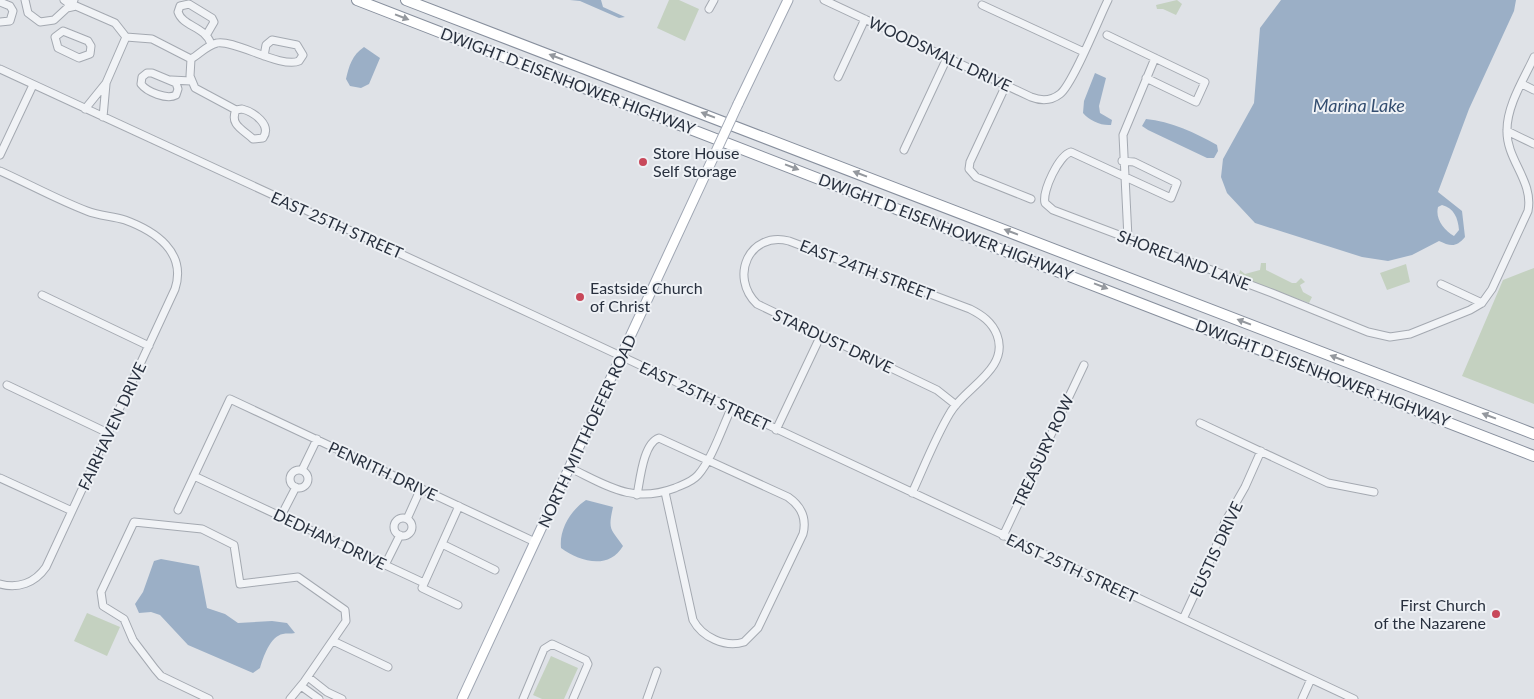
<svg xmlns="http://www.w3.org/2000/svg" width="1534" height="699" viewBox="0 0 1534 699" font-family="Lato,sans-serif">
<rect width="100%" height="100%" fill="#dfe2e7"/>
<path fill="#c4d1c0" d="M669,0H679L699,9L685,41L657,28Z
M1177,0L1182,4L1176,15L1163,9H1157L1156,5Z
M1261,263H1266V270L1292,283H1296L1301,278L1305,282L1300,285L1303,292L1312,297L1309,303L1245,279L1239,275L1240,270L1245,274L1260,270Z
M1406,264L1410,282L1387,290L1380,273Z
M1534,268V404L1462,376L1503,280Z
M87,613L120,627L107,656L74,641Z
M551,656L578,668L564,699H542L533,695Z"/>
<path fill="#9bafc6" fill-rule="evenodd" d="M570,0H601L603,7L625,17L619,18L580,1Z
M1281,0H1516L1514,11L1469,109L1438,192L1462,211L1465,237C1456,248 1450,246 1439,241L1412,255L1388,261L1362,257L1255,223L1227,193L1221,177L1223,159L1254,103L1260,28ZM1442,205C1454,208 1458,218 1459,230L1454,236C1444,230 1435,219 1438,207Z
M364,47L380,58L369,84L361,88L350,86L346,79C349,66 352,55 364,47Z
M1095,73L1106,78L1099,106L1100,113L1112,120L1111,125C1101,126 1089,120 1083,113L1084,101Z
M1146,119C1170,121 1196,133 1217,145L1218,151L1214,158H1207L1148,130L1142,126Z
M586,500L613,507C608,530 610,528 623,546C609,570 580,562 561,548C559,529 571,510 586,500Z
M161,559L199,566L207,608L225,614L238,623L272,621L287,623L295,633C291,634 286,633 283,634C270,636 263,658 260,668L253,673L188,645L160,615L151,612L139,613L135,604L143,592L154,561Z"/>
<g fill="none" stroke-linecap="round" stroke-linejoin="round">
<g stroke="#a4a9b1" stroke-width="9">
<path id="minor" d="M25,0L28,13L40,22L54,20L67,8L76,6L115,23L126,37L152,39L191,59C200,54 207,45 217,43C233,39 282,69 299,61L303,55L297,45L272,40L266,45L264,56
M64,0L72,6L74,0
M824,0L1031,97C1041,101 1051,101 1060,94C1073,84 1099,18 1108,0
M0,2L10,6L13,11L10,21L0,22
M982,5L1084,52
M709,9L714,0
M63,31L88,41L91,46L90,54L79,58L58,48L55,37Z
M207,34L214,22L212,18L189,4L180,6L178,12C183,27 205,26 211,44
M1107,35L1205,82L1196,102L1146,78
M191,59L190,76L195,88L236,110
M0,69L533,315L1354,699
M152,73L176,83L178,89L176,95C167,100 147,92 141,84L142,77L147,73Z
M838,77L865,19
M171,80L191,81
M1522,84L1534,90
M1006,85L970,162L969,169L976,177L1031,199
M85,109L106,83L126,37
M242,109C254,112 272,125 263,138L253,139C244,130 229,125 236,110Z
M103,117L106,84
M1507,131L1534,144
M904,150L947,58
M0,155L33,85
M1122,161L1134,162L1177,183L1171,198L1071,152C1059,155 1042,191 1045,203L1053,210L1272,293L1368,332L1390,337L1410,334L1470,310L1482,303L1492,289L1528,211C1534,181 1506,160 1507,130C1507,105 1524,79 1534,57
M0,171C29,184 58,200 87,211C99,216 113,216 125,220C155,231 187,252 175,289L46,567C35,583 18,589 0,584
M1128,238L1123,135L1155,58
M1441,284L1482,303
M42,295L149,346
M7,385L108,433
M1200,423L1328,483L1374,492
M776,430L821,335
M570,468C608,486 632,504 675,488C684,484 692,482 698,475C712,459 722,428 731,409
M302,470L317,439
M290 479a9 9 0 1 1 18 0a9 9 0 1 1-18 0Z
M194,476L424,583
M0,478L72,511
M912,493C924,467 935,438 950,413C964,388 1010,369 997,335C992,322 982,315 970,309L789,241C749,231 729,277 757,304L937,390L956,405
M637,495C640,481 643,443 659,438L788,497C801,506 807,518 803,534L758,628L744,642C725,648 702,637 693,620L665,492
M178,510L230,399L535,542
M281,516L296,487
M394 527a9 9 0 1 1 18 0a9 9 0 1 1-18 0Z
M407,519L421,488
M1003,536L1084,365
M442,544L495,570
M385,565L400,535
M458,605L422,588L459,506
M1183,619L1214,552L1225,522L1245,487L1261,451
M333,641L388,667
M308,677L327,692L342,699
M301,686L319,699
M209,699L161,676L155,669L133,640L124,619L103,606L101,592L134,522L202,529L234,545L240,584L298,577L345,610L346,621L304,682L290,699
M523,699L544,649L552,644L586,660L588,664L573,699
M647,699L657,671
M1302,699L1311,679"/>
</g>
<g stroke="#9fa6b3" stroke-width="11">
<path id="major" d="M738,104L788,0
M462,699L713,158"/>
</g>
<g stroke="#878f9d" stroke-width="12">
<path id="highway" d="M357,0L1534,456
M406,0L1534,434"/>
</g>
<use href="#minor" stroke="#f1f3f6" stroke-width="7"/>
<use href="#major" stroke="#fff" stroke-width="9"/>
<use href="#highway" stroke="#fff" stroke-width="10"/>
<g stroke="#9fa6b3" stroke-width="11" stroke-linecap="butt">
<path id="major-bridge" d="M713,158L738,104"/>
</g>
<use href="#major-bridge" stroke="#fff" stroke-width="9"/>
</g>
<defs><path id="oneway-solid" d="M-6-.8H1V-3.2L6.5 0L1 3.2V.8H-6Z" transform="scale(1.25)"/></defs>
<g fill="#94989e">
<use href="#oneway-solid" transform="translate(402 17) rotate(21)"/>
<use href="#oneway-solid" transform="translate(556 57) rotate(-159)"/>
<use href="#oneway-solid" transform="translate(708 115) rotate(-159)"/>
<use href="#oneway-solid" transform="translate(792 167) rotate(21)"/>
<use href="#oneway-solid" transform="translate(860 174) rotate(-159)"/>
<use href="#oneway-solid" transform="translate(1011 232) rotate(-159)"/>
<use href="#oneway-solid" transform="translate(1101 286) rotate(21)"/>
<use href="#oneway-solid" transform="translate(1244 322) rotate(-159)"/>
<use href="#oneway-solid" transform="translate(1337 358) rotate(-159)"/>
<use href="#oneway-solid" transform="translate(1489 416) rotate(-159)"/>
</g>
<g fill="#c8485a" stroke="#eef1f5" stroke-width="2">
<circle cx="643" cy="162" r="5"/>
<circle cx="580" cy="297" r="5"/>
<circle cx="1496" cy="614" r="5"/>
</g>
<g text-anchor="middle" stroke-width="4" stroke-linejoin="round" paint-order="stroke">
<g font-size="16" fill="#28303e" stroke="#eef1f5">
<text transform="translate(940 54) rotate(25)" y="6">WOODSMALL DRIVE</text>
<text transform="translate(568 81) rotate(21)" y="6">DWIGHT D EISENHOWER HIGHWAY</text>
<text transform="translate(337 225) rotate(24)" y="6">EAST 25TH STREET</text>
<text transform="translate(946 227) rotate(21)" y="6">DWIGHT D EISENHOWER HIGHWAY</text>
<text transform="translate(1184 260) rotate(21)" y="6">SHORELAND LANE</text>
<text transform="translate(867 270) rotate(21)" y="6">EAST 24TH STREET</text>
<text transform="translate(833 341) rotate(25)" y="6">STARDUST DRIVE</text>
<text transform="translate(1323 373) rotate(21)" y="6">DWIGHT D EISENHOWER HIGHWAY</text>
<text transform="translate(705 396) rotate(25)" y="6">EAST 25TH STREET</text>
<text transform="translate(112 426) rotate(-65)" y="6">FAIRHAVEN DRIVE</text>
<text transform="translate(587 431) rotate(-65)" y="6">NORTH MITTHOEFER ROAD</text>
<text transform="translate(1043 451) rotate(-65)" y="6">TREASURY ROW</text>
<text transform="translate(383 471) rotate(25)" y="6">PENRITH DRIVE</text>
<text transform="translate(330 539) rotate(25)" y="6">DEDHAM DRIVE</text>
<text transform="translate(1216 549) rotate(-65)" y="6">EUSTIS DRIVE</text>
<text transform="translate(1072 568) rotate(25)" y="6">EAST 25TH STREET</text>
</g>
<g font-size="16" fill="#28303e" stroke="#eef1f5" text-anchor="start">
<text x="653" y="159">Store House<tspan x="653" dy="18">Self Storage</tspan></text>
<text x="590" y="294">Eastside Church<tspan x="590" dy="18">of Christ</tspan></text>
<text x="1486" y="611" text-anchor="end">First Church<tspan x="1486" dy="18">of the Nazarene</tspan></text>
</g>
<g font-size="18" font-style="italic" fill="#344e70" stroke="#eef1f5">
<text x="1359" y="112">Marina Lake</text>
</g>
</g>
</svg>
